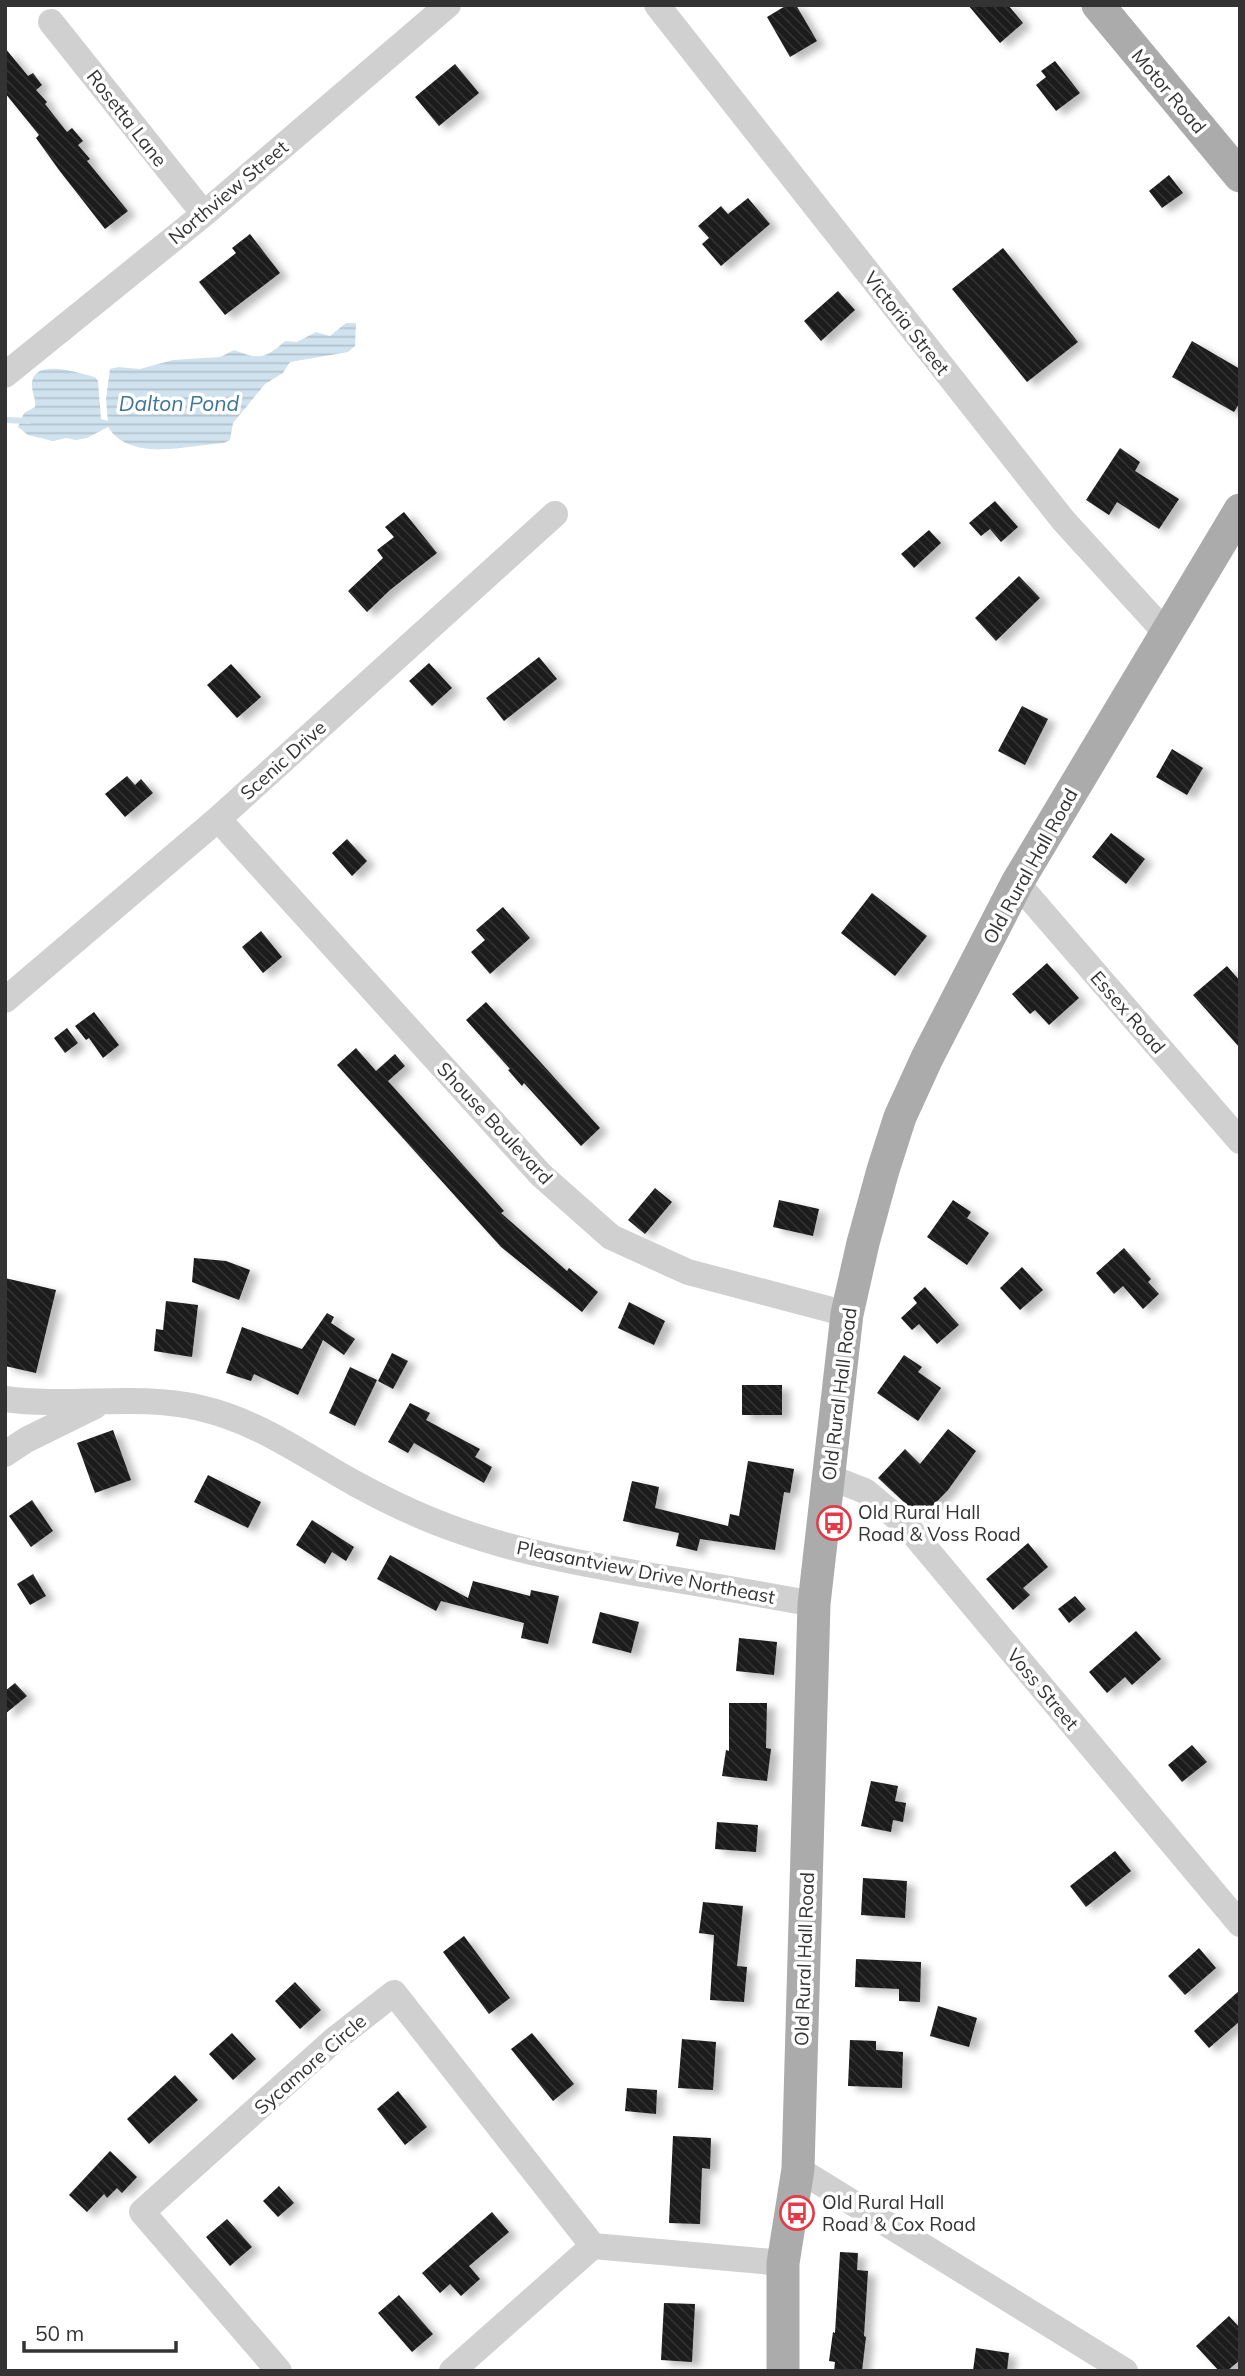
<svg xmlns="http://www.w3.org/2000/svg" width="1245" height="2376" viewBox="0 0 1245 2376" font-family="Mulish,sans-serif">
<defs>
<pattern id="water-rules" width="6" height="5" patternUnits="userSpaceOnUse" patternTransform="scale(1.75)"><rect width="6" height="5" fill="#cfe2ee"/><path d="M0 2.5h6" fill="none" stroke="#b2c2cd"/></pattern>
<pattern id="building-back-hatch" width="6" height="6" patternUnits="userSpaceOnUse" patternTransform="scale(1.75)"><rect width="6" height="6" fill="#1a1a1a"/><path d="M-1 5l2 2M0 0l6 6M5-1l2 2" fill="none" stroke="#333"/></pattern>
<filter id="shadow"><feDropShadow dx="8" dy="4.5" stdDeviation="3.5" flood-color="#0004"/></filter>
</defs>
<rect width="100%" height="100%" fill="#fff"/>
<path fill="url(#water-rules)" d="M346,323H356L355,346L348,352L290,362L283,373L265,384L233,423L230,440L224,443C188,445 131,463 108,427L87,438L76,440L66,438L53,441L28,435L18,427L24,413L35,407C36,399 32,393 32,385C32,356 81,374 95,377L98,381L101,419L108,421L106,399L110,369L118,367L140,369L173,360L220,357L234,350C259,360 265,359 285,341L297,342L316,332L330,336Z"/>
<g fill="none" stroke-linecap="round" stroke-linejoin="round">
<path stroke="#cfe2ee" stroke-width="6" d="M5,420L29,421"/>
</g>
<path fill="url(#building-back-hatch)" filter="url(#shadow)" d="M787,5H796L817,41L790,57L767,17Z
M968,5H1008L1023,23L1000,43Z
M5,48L28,76L33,73L42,85L36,90L47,102L45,104L67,132L72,128L83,141L78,145L90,159L87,161L128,211L105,229L59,170L36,138L39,135L5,93Z
M1055,61L1080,93L1056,111L1036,85L1046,77L1041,71Z
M455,64L479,93L439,126L415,97Z
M1169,175L1183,193L1162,208L1149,191Z
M748,198L770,224L721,266L702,244L709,238L698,226L721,206L728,214Z
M250,234L280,273L225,315L199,282L236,253L232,248Z
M1003,248L1078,342L1027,382L952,289Z
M838,291L855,310L821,341L804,321Z
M1192,341L1240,369V402L1234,412L1172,377Z
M1120,448L1140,462L1135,471L1179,499L1159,529L1117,502L1109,515L1086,500Z
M995,501L1018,527L1001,542L990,529L981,536L969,523Z
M404,512L437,553L390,590L367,612L348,591L383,558L377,550L394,537L385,527Z
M929,530L941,543L914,568L901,554Z
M1019,576L1040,598L996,641L975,618Z
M539,657L557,679L504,721L486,698Z
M429,663L452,688L432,706L409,681Z
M231,664L261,697L237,718L207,685Z
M1022,706L1048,719L1025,765L998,751Z
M1172,749L1203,768L1187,795L1156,777Z
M127,776L135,785L141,779L153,793L125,817L105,794Z
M1111,833L1145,859L1126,884L1092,857Z
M347,839L367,861L352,876L332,853Z
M872,893L927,936L895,976L841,933Z
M503,907L530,938L490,974L471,952L485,940L476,930Z
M261,931L282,957L263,973L242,947Z
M1047,963L1079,998L1049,1025L1035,1010L1030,1014L1012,994Z
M1227,966L1240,981V1048L1193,995Z
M486,1002L600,1128L581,1146L524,1083L522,1086L508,1070L510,1069L466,1020Z
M94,1012L119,1045L103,1058L89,1038L86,1040L75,1026Z
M67,1028L78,1043L65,1053L54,1038Z
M356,1048L376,1071L395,1054L405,1066L388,1081L504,1211L501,1213L567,1271L569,1268L598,1292L582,1312L501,1247L337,1065Z
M655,1188L672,1202L645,1234L628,1220Z
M779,1200L819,1209L813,1236L773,1227Z
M953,1200L971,1212L967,1218L989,1233L967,1265L927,1237Z
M1124,1248L1151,1279L1148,1282L1159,1294L1143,1309L1123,1286L1114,1294L1096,1273Z
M194,1258L226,1261L250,1270L239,1300L192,1282Z
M1022,1267L1043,1290L1020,1310L1000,1288Z
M5,1278L56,1290L36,1373L5,1366Z
M925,1287L959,1325L937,1344L919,1324L912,1330L901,1318L917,1303L913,1298Z
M166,1301L198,1305L192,1357L154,1351L156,1329L163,1330Z
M629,1302L665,1321L654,1345L618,1328Z
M327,1313L334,1317L331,1323L355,1339L344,1355L323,1340L298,1395L254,1374L251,1381L226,1373L242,1327L302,1349Z
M392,1353L408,1361L393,1389L378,1381Z
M904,1355L922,1367L918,1372L941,1388L918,1421L877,1393Z
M350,1367L377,1380L355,1426L329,1413Z
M742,1385H782V1415H742Z
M410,1403L430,1413L426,1420L480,1449L475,1457L492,1467L484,1483L414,1443L408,1453L388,1442Z
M948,1429L976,1451L948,1490L921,1518L878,1478L905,1449L920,1464Z
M113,1430L131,1480L95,1493L77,1443Z
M748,1461L794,1469L790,1493L784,1492L775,1550L700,1539L697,1551L676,1546L679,1533L623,1521L632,1481L659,1487L655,1508L728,1526L730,1514L739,1516Z
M208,1475L261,1502L248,1528L194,1502Z
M32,1500L53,1531L31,1547L9,1516Z
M312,1520L354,1547L346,1561L332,1552L325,1564L296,1545Z
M1028,1543L1048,1567L1023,1588L1030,1595L1013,1610L986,1579Z
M390,1555L468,1598L473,1581L530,1596L531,1590L559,1596L548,1644L521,1638L524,1623L441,1601L436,1611L377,1579Z
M33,1574L46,1596L30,1605L17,1584Z
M1075,1596L1086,1609L1069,1623L1058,1609Z
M600,1612L639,1622L631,1653L592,1643Z
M1136,1631L1161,1659L1132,1685L1125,1677L1107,1693L1089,1672Z
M739,1638L777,1642L774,1675L736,1671Z
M15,1683L27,1696L5,1714V1691Z
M729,1703H767L766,1748L771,1749L767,1781L722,1776L726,1750L729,1751Z
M1192,1745L1207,1762L1182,1782L1168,1765Z
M871,1781L898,1786L895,1801L906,1803L903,1822L893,1820L891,1832L861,1826Z
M717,1822L758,1825L756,1852L715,1849Z
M1115,1851L1131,1871L1086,1907L1070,1886Z
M863,1878L907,1881L905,1918L861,1915Z
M703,1902L743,1906L737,1966L747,1967L744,2002L710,2000L714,1935L699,1933Z
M464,1936L510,1998L489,2014L443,1952Z
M1199,1948L1216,1968L1185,1995L1168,1976Z
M856,1959L921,1962L920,2002L899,2001V1989L855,1987Z
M295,1982L321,2010L300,2029L275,2001Z
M1240,1990V2021L1209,2048L1194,2031Z
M938,2006L977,2018L969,2047L930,2036Z
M232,2033L256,2059L233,2080L209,2054Z
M532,2033L574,2084L553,2101L511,2049Z
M682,2039L716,2042L713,2090L678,2088Z
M850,2040L876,2041V2050L903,2052L902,2088L848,2086Z
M175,2075L198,2100L149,2144L127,2119Z
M627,2088L657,2090L656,2114L625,2111Z
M398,2091L427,2127L405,2145L377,2109Z
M673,2136L711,2138L710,2169L702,2168L700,2224L669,2223Z
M110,2151L137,2177L122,2193L117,2188L107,2198L104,2194L87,2212L69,2195Z
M279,2186L294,2203L278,2217L263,2201Z
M492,2212L509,2232L469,2266L480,2279L461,2296L450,2284L440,2293L422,2273Z
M227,2219L252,2247L230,2266L206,2237Z
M840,2252L858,2253L857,2270L868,2271L864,2336L866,2337L862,2371H834L835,2362L829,2361L833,2332L835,2333Z
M399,2295L433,2334L412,2352L378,2313Z
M664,2303L695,2304L692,2362L661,2360Z
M1229,2316L1240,2328V2360L1227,2371H1219L1196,2346Z
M976,2348L1009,2353L1007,2371H973Z"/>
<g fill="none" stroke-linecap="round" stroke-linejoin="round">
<path stroke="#d0d0d0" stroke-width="26" d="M657,5L1063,520L1166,633
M51,22L204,214
M5,375L204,214L448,5
M218,819L541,1175L611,1237L688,1272L847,1314
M1017,883L1240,1141
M5,1000L218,819L555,514
M5,1399C70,1408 137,1393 200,1408C258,1421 305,1456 356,1484C389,1502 422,1518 457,1530C518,1552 584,1564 647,1575C703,1584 759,1594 814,1604
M5,1454L26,1440L95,1406
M829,1477L865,1491L907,1526L1240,1924
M798,2169L1125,2371
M279,2371L142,2212L334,2040L394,1993L593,2246L783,2263
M452,2371L593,2246"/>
<path stroke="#ababab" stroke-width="33" d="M1098,5L1240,176
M783,2371V2263L798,2169L814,1604L847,1314L863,1243L883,1170L900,1117L927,1058L1017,883L1240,510"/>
</g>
<defs>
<g id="bus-ring" transform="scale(1.75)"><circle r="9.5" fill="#fff" stroke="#e63946" stroke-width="1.5"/><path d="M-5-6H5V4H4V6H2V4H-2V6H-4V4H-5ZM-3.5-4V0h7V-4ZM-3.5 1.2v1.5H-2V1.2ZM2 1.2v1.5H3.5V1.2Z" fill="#e63946"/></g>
</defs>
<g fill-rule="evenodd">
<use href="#bus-ring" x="834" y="1523"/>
<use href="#bus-ring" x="797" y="2213"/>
</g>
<g text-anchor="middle" stroke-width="7" stroke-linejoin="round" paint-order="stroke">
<g font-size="19" fill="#333" stroke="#fff">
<text transform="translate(1169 91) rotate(50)" y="7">Motor Road</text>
<text transform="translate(127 118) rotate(52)" y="7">Rosetta Lane</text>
<text transform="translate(228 192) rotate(-40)" y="7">Northview Street</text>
<text transform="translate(907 323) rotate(52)" y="7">Victoria Street</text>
<text transform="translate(283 760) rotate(-42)" y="7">Scenic Drive</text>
<text transform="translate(1030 866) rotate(-61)" y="7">Old Rural Hall Road</text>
<text transform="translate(1128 1012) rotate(49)" y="7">Essex Road</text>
<text transform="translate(495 1123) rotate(47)" y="7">Shouse Boulevard</text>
<text transform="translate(839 1394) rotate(-83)" y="7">Old Rural Hall Road</text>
<text transform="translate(646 1572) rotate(11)" y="7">Pleasantview Drive Northeast</text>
<text transform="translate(1043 1689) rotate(50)" y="7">Voss Street</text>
<text transform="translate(804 1959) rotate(-88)" y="7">Old Rural Hall Road</text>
<text transform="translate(310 2064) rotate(-41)" y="7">Sycamore Circle</text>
</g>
<g font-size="19" fill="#333" stroke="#fff" text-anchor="start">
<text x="858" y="1519">Old Rural Hall<tspan x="858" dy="22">Road &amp; Voss Road</tspan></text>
<text x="822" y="2209">Old Rural Hall<tspan x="822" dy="22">Road &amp; Cox Road</tspan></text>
</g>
<g font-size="21" font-style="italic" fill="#3f7597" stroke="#fff">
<text x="179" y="411">Dalton Pond</text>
</g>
</g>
<rect width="1245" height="2376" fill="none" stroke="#333333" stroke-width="14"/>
<path d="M24 2341v10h152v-10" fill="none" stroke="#333333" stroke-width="3.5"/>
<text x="35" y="2341" font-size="21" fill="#333333" stroke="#ffffff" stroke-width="5" paint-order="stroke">50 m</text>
</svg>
